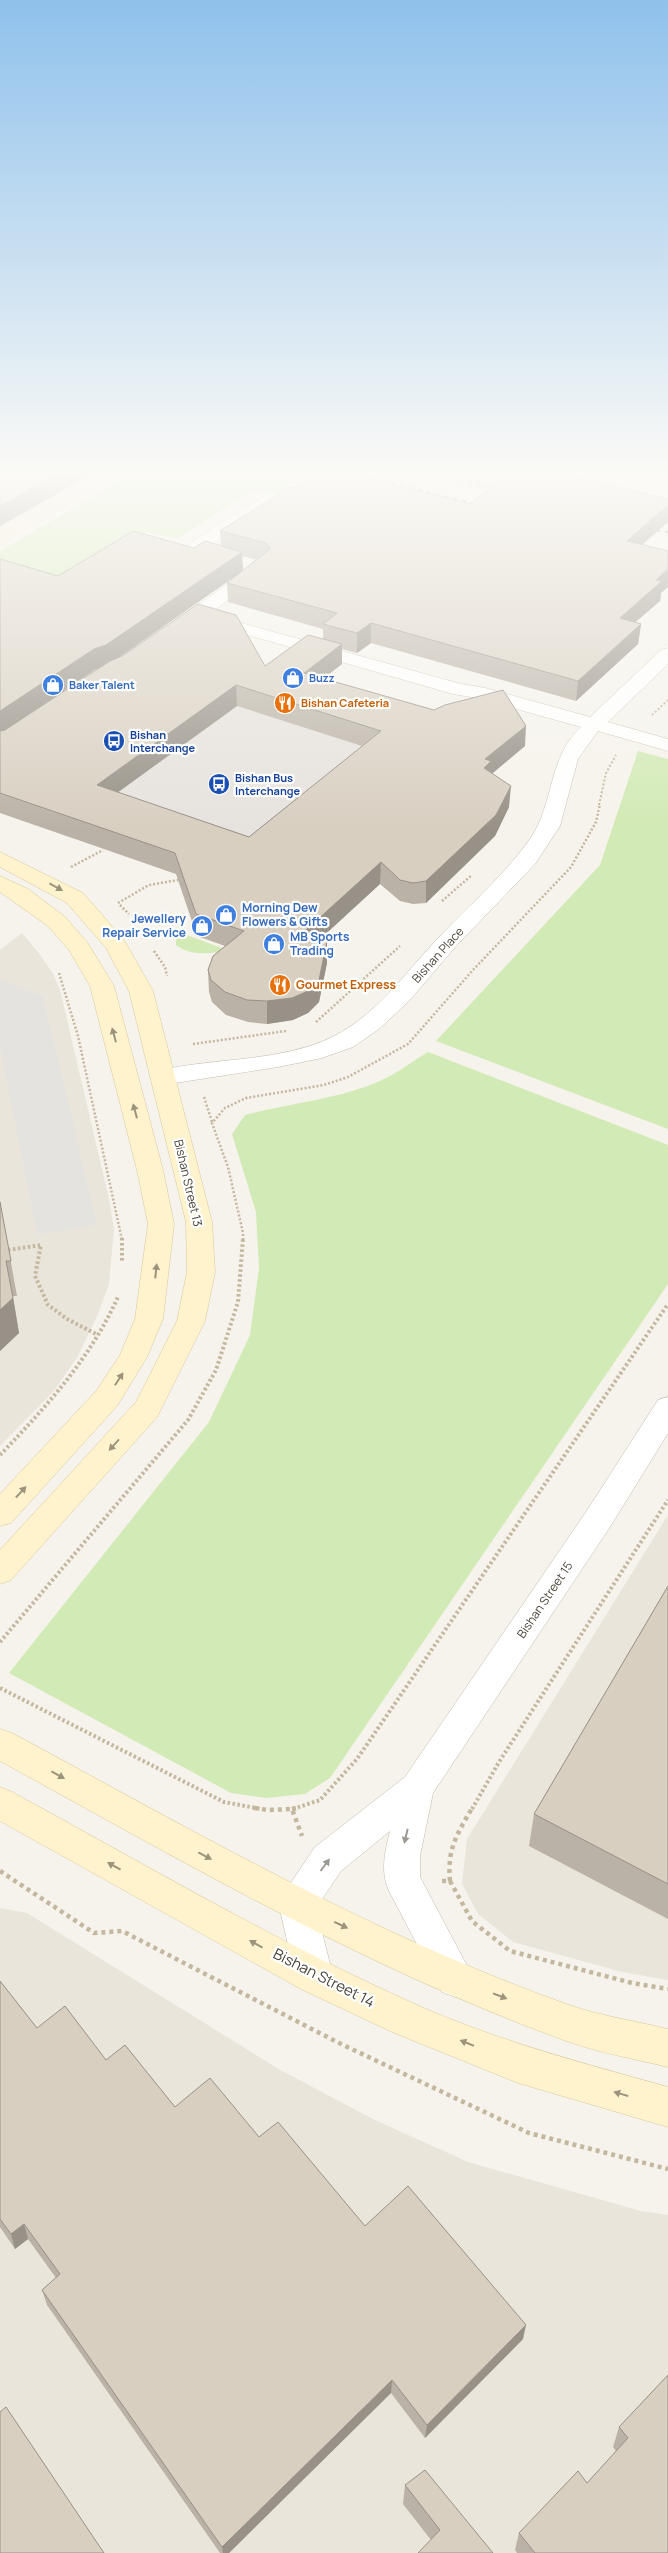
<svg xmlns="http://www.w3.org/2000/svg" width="668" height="2553" viewBox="0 0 668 2553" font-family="Manrope,sans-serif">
<rect width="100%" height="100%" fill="#f6f3ec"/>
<path fill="#eae5da" d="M22,933L38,952L52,972L60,990L109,1199L114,1229L109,1284L98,1314L78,1356L54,1391L0,1446V950Z
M668,1515V1980L622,1972L513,1942L478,1914L462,1884L467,1839Z
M0,1908L27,1913L282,2071L375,2120L468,2162L641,2211L668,2215V2553H0Z"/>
<path fill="#f7ead8" d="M0,472H128L0,547Z"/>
<path fill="#e6e2dd" d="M218,696L395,749L299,868L27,797Z"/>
<path fill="#d2eab5" d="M135,472H267L298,480L276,494L255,489L177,539L147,532L58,586L0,568V551Z
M638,751L668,759V1129L436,1041L600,865Z
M181,933L222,948L219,952C203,954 190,955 176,945V939Z
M428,1052L668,1145V1284L330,1778L305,1794L266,1798L231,1793L9,1673L209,1422L250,1335L259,1268L256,1212L232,1134L245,1115C294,1102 347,1099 392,1075C404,1068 416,1059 428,1052Z"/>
<path fill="#e5e3e0" d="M0,980L43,996L97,1225L37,1235L0,1046Z"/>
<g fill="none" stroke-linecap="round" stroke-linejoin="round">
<g stroke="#c2bbae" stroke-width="1">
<path id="street" d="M265,497L271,499L273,502L271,505L205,549L224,553L226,557L224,561L218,562L192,556L188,547L190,543L259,499Z
M259,564L265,565L268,569L265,573L209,614L461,684L485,688L590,717L661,650L668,648V664L608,722L668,739V751L598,731L578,759L560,826L535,864L457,945L409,1001L379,1029L353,1047L322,1058L278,1067L162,1085L153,1082L150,1077L153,1072C204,1059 260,1062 310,1046C372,1026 400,977 443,933C473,902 506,873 530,839C554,805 548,757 581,727L477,698L453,694L199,621L191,627H179L176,623L179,619L253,565Z
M668,1397V1433L610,1527L433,1793L420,1856V1877L474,1979L468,1992L455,1997L442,1992L389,1891C380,1871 385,1852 390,1831L341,1871L316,1908L333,1976L327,1989L314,1994L301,1989L295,1976L279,1905L284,1893L315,1847L405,1777L588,1509L658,1400Z"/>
</g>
<g stroke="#d6c79b" stroke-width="1">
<path id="secondary" d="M0,852L83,893L124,940L153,991L212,1222L215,1272L205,1321L157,1417L11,1580L0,1584V1550L136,1402L177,1321L187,1272L186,1222L129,991L106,948L67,903L0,867Z
M0,876L28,889L64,916L87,942L114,986L163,1170L174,1224L163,1319L147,1357L117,1406L11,1523L0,1526V1494L97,1390L120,1355L135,1319L148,1224L137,1170L90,986L69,950L48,926L0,892Z
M0,1729L12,1733C194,1831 374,1936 569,2005C601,2016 635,2021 668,2029V2067C635,2059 601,2053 569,2042C369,1970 186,1863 0,1761Z
M0,1787L12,1792C146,1865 278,1943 417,2005C498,2041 583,2063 668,2087V2127L518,2083L392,2032L301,1989L0,1821Z"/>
</g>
<g stroke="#e6c16a" stroke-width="1">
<path id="primary" d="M621,472H651L668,476V486L623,475Z"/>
</g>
<path stroke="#c4b79f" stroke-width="2" stroke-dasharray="2 2" stroke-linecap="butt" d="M486,472L507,477
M652,715L668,700
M599,805L606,773L616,755"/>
<path stroke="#c4b79f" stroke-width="2.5" stroke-dasharray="2 2" stroke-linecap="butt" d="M71,867L103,850
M442,901L472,875
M118,903L149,885L178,880
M120,905L129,914
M154,951L165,967L167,976
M59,973L78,1036L122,1240
M316,1022L400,946
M193,1044L286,1031
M204,1097L212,1122
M243,1240V1233L228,1167L212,1123L225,1108L246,1098L324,1085L348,1077L408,1044L473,970L571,867L596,822L600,804"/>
<path stroke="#c4b79f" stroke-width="4" stroke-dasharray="2.5 2.5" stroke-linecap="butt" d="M122,1238V1262
M8,1250L41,1245L35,1276L48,1305L67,1319L98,1335
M0,1455C46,1407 90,1359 118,1297
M0,1642L188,1420L216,1370L238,1302L243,1238
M0,1688L224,1802L261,1809
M293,1809L320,1800L357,1759L668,1304
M472,1809L499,1762L668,1500"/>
<path stroke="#c4b79f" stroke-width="4.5" stroke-dasharray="4 4" stroke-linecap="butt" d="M254,1808L268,1810L292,1809L302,1836
M292,1809L297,1808
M0,1871L94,1933L122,1931L339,2043L529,2133L668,2169
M442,1881H450L472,1921L510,1951L632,1983L668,1989
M450,1881C447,1848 457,1835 472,1808"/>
<use href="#street" fill="#fff" fill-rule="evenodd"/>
<use href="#secondary" fill="#fff3cd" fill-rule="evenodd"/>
<use href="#primary" fill="#ffe39c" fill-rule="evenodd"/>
<path stroke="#9a9a9a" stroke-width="2.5" stroke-dasharray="4.5 4.5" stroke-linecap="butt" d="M348,472L483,506
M424,472L502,491
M656,530L668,532"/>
</g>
<path fill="#bab2a6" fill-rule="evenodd" d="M294,488L470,504L643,544L661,593L660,601L635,622L641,624L638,644L576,701L371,643L357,653L342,649V664L324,678L525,746L492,774L509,807L495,836L426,903L413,904L400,901L380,884L318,941L327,963L319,1002L308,1013L293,1020L267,1024L248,1022L226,1015L212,1002L209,992L208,970L225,946L197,936L176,874L0,813V559L58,576L194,548L221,546L220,531ZM242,556L257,560L243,570ZM238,574L227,583L228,602L323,629V639L265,666L119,657ZM96,669H97L39,708ZM237,706L362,746L249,837L118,792Z
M0,1202L17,1296H13L19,1333L0,1351Z
M668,1586V1919L529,1846L534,1814Z
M0,1981L37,2028L106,2060L175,2107L259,2137L365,2226L523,2339L425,2438L391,2393L229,2553H220L47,2305L42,2290L56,2278L28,2239L15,2249L0,2227Z
M668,2375V2553H517L515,2550L519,2533L587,2483L616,2451L613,2447L619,2427Z
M405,2485L493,2553L431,2540L403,2504Z"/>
<path fill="#979187" d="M62,472H96L0,526V506Z
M668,505V522L625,560L627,541Z
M242,552L243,571L108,665L96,669L0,734V711Z
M668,569V587L661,593L660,601L617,638L620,618L656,580Z
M371,623V643L357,653V633Z
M641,624L638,644L576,701L578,681Z
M342,644V664L304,693V673Z
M236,685L237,706L99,806L97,785Z
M526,726L525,746L490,775L484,768L485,759Z
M511,786L509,807L495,836L426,903V881Z
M381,862L380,884L295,962V940Z
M327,941V963L319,1002L308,1013L293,1020L267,1024V1001Z
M13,1298L19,1333L0,1351V1310Z
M24,2224L28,2239L15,2249L11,2234Z
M526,2325L523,2339L425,2438L427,2425Z
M392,2380L391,2393L229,2553H223L222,2547Z"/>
<path fill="#d8cfc1" stroke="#979187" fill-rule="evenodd" d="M0,472H62L0,506Z
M319,472H343L470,504L511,472H551L668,499V505L627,541L668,551V569L656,580L662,581L620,618L641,624L578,681L371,623L357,633L323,624L337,613L227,583L270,549L266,543L220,531L290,487L294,488Z
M133,531L194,548L205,541L242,552L106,645L94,649L0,711V559L58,576Z
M198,604L236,615L265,666L308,635L342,644L304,673L434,710L445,705L503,690L526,726L485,759L491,761L484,768L511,786L496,815L426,881L413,883L400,880L381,862L295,940L327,941L319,980L308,991L292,998L267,1001L247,1000L225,992L211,980L208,970L213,956L244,931L196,914L175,853L0,793V731L5,730L110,661L122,656ZM236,685L381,731L249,837L97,785Z
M0,1202L11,1261H6L13,1298L0,1310Z
M668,1586V1884L534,1814Z
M0,1981L37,2028L65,2006L106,2060L125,2045L175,2107L210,2078L259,2137L278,2122L365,2226L408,2186L526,2325L427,2425L392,2380L222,2547L42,2290L60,2274L24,2224L11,2234L0,2219Z
M668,2375V2553H535L519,2533L578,2471L587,2483L628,2438L619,2427Z
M6,2407L104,2553H0V2412Z
M425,2470L493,2553H418L440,2530L405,2485Z"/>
<defs><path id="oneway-solid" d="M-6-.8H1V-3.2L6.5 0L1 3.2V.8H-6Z" transform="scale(1.25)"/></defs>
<g fill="#9c937c">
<use href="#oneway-solid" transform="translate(56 887) rotate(29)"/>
<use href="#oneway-solid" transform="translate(114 1035) rotate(-105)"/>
<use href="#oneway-solid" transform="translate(135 1111) rotate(-105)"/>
<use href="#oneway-solid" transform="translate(156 1271) rotate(-84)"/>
<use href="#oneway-solid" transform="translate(119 1379) rotate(-57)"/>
<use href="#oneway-solid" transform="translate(114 1445) rotate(132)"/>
<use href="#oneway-solid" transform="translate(21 1492) rotate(-47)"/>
<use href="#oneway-solid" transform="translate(58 1775) rotate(29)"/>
<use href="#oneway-solid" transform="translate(205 1856) rotate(28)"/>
<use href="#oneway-solid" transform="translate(114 1866) rotate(-151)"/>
<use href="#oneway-solid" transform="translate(341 1925) rotate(25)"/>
<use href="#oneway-solid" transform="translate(256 1944) rotate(-151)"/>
<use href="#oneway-solid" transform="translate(500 1996) rotate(21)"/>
<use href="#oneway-solid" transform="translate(467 2043) rotate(-158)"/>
<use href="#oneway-solid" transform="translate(621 2094) rotate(-164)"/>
</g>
<g fill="#9c9892">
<use href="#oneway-solid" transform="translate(406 1836) rotate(103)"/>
<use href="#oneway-solid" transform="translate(325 1865) rotate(-53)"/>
</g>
<linearGradient id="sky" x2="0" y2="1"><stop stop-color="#8fc1ec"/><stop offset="0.57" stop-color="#fbfaf6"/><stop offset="1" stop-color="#fbfaf6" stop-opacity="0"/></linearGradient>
<rect width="668" height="830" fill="url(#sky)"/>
<defs>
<g id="shop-disc" transform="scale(1.125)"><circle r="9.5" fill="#3f7fe0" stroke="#fff"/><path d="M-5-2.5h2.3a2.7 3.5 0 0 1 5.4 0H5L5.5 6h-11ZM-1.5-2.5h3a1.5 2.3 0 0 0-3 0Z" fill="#fff"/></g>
<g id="restaurant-disc" transform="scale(1.125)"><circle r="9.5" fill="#e8710a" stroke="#fff"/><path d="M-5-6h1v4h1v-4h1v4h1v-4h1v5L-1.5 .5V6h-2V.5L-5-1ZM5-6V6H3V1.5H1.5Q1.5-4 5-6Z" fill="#fff"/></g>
<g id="bus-disc" transform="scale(1.125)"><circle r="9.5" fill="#1a4fb4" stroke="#fff"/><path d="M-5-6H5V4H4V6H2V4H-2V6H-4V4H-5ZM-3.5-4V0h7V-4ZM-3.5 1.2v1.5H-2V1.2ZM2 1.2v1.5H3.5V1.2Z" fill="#fff"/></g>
</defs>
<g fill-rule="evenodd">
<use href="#shop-disc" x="293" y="678"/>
<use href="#shop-disc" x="53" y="685"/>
<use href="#restaurant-disc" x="285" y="703"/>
<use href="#bus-disc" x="114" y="741"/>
<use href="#bus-disc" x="219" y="784"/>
<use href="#shop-disc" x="226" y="915"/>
<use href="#shop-disc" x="202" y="926"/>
<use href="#shop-disc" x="274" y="944"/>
<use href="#restaurant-disc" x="280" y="985"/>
</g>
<g text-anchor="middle" stroke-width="4.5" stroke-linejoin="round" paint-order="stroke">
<g font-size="11" font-weight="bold" fill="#366cbe" stroke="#fff" text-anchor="start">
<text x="309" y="682">Buzz</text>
<text x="69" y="689">Baker Talent</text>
</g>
<g font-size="11" font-weight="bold" fill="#c56008" stroke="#fff" text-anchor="start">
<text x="301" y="707">Bishan Cafeteria</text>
</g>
<g font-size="11" font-weight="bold" fill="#164399" stroke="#fff" text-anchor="start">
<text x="130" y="739">Bishan<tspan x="130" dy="13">Interchange</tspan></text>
<text x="235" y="782">Bishan Bus<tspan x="235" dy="13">Interchange</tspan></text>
</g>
<g font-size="12" font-weight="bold" fill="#366cbe" stroke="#fff" text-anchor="start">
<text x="242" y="912">Morning Dew<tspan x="242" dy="14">Flowers &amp; Gifts</tspan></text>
<text x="186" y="923" text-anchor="end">Jewellery<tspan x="186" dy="14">Repair Service</tspan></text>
<text x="290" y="941">MB Sports<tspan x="290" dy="14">Trading</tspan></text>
</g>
<g font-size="12" fill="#4b4439" stroke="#fff">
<text transform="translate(438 955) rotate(-48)" y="4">Bishan Place</text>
<text transform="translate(188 1183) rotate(77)" y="4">Bishan Street 13</text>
<text transform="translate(545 1600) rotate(-56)" y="4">Bishan Street 15</text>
</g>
<g font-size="12" font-weight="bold" fill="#c56008" stroke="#fff" text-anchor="start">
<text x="296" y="989">Gourmet Express</text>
</g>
<g font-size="15" fill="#4b4439" stroke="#fff">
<text transform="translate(324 1978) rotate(27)" y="5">Bishan Street 14</text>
</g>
</g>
</svg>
